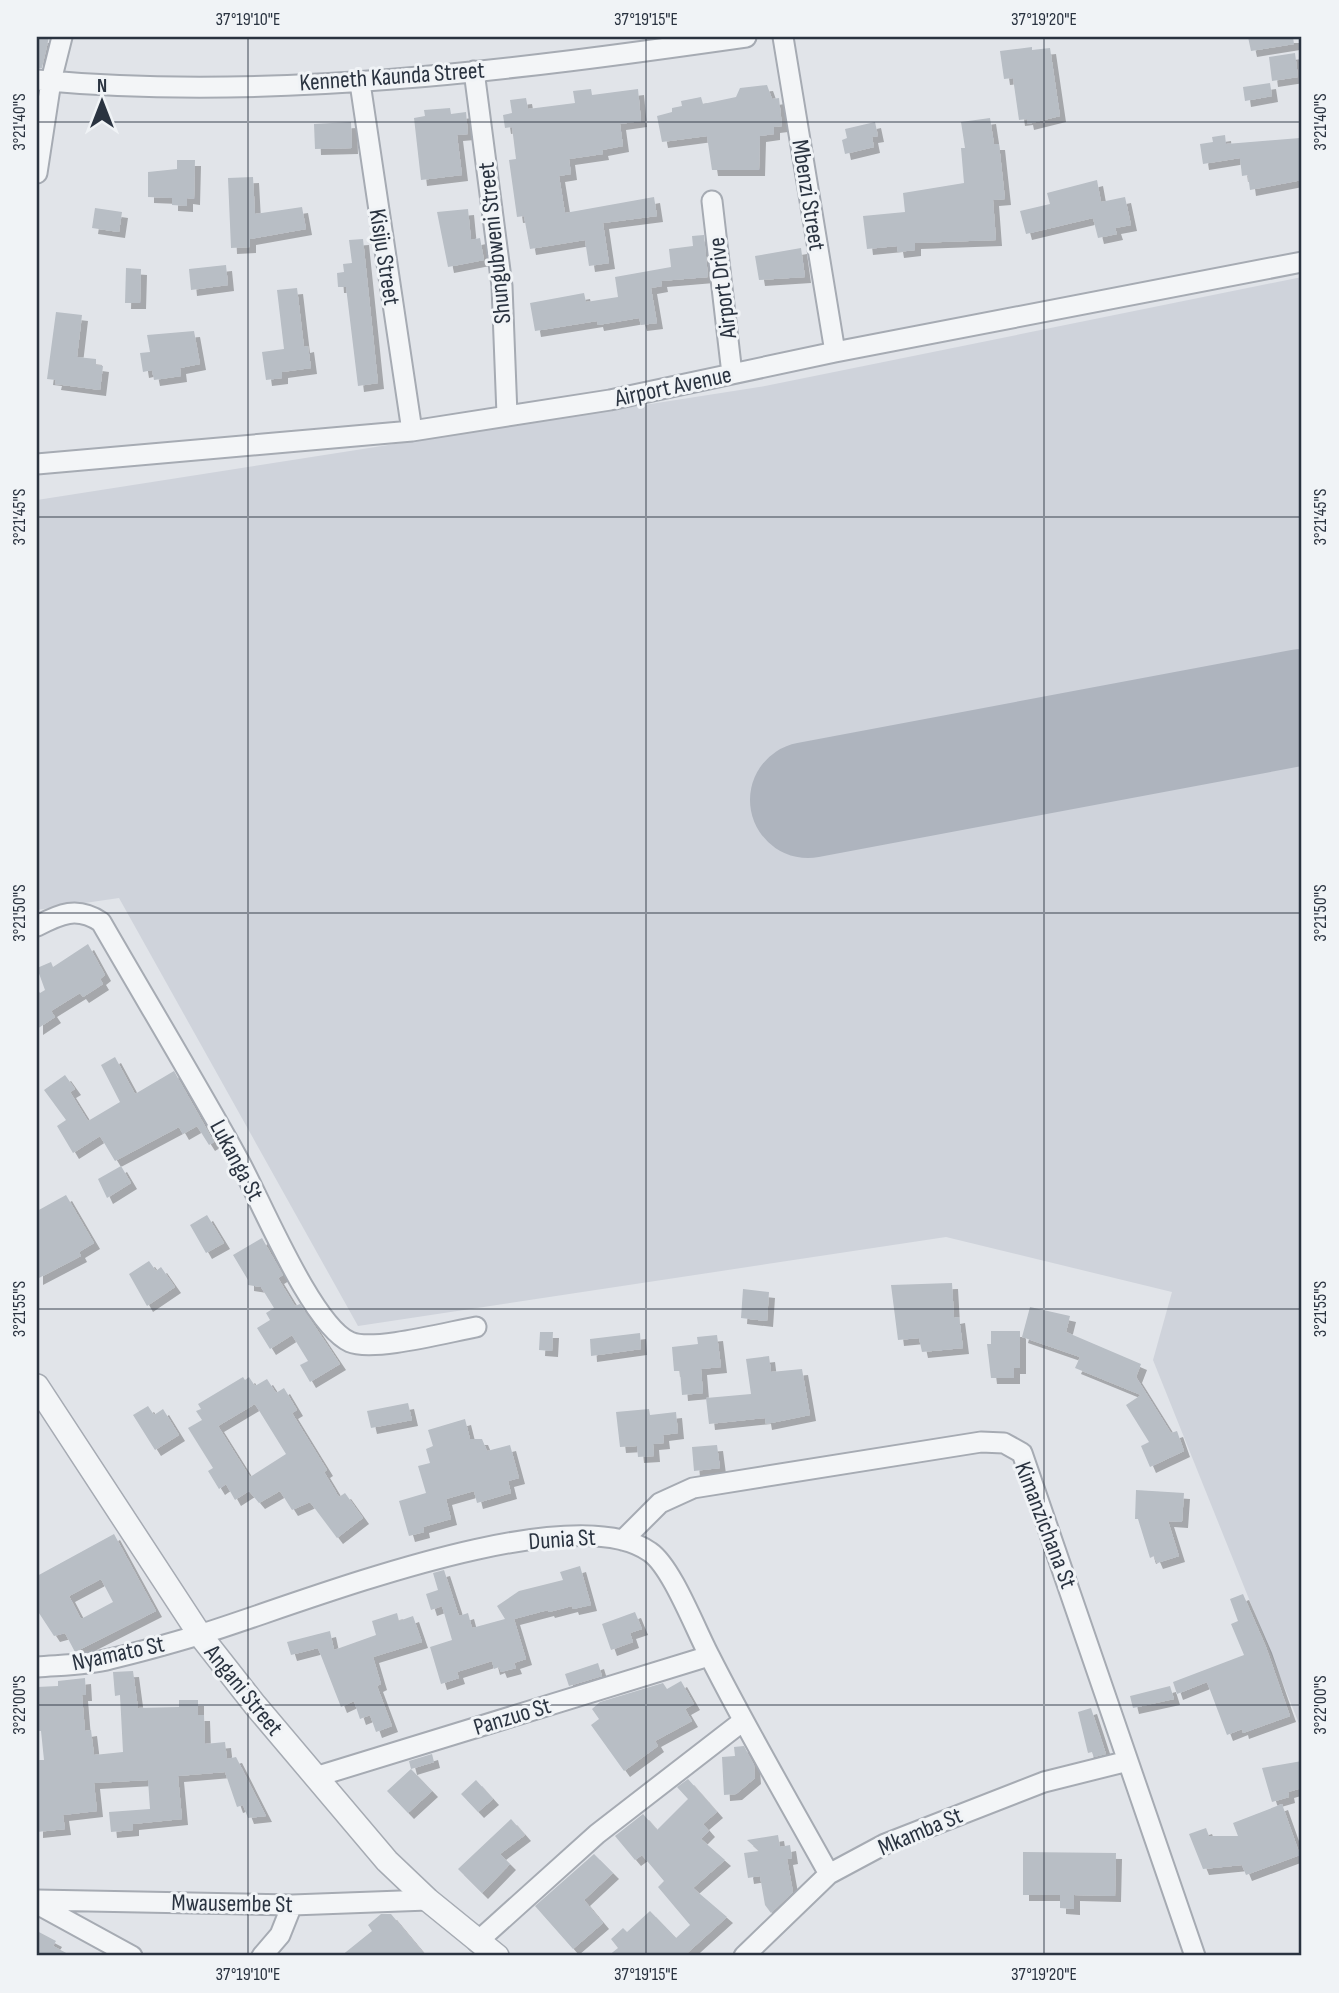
<svg xmlns="http://www.w3.org/2000/svg" width="1339" height="1993" viewBox="0 0 1339 1993" font-family="'Sofia Sans Condensed',sans-serif">
<defs>
<filter id="shadow"><feDropShadow dx="6" dy="6" stdDeviation="0" flood-color="#0004"/></filter>
</defs>
<rect width="100%" height="100%" fill="#e1e4e9"/>
<path fill="#cfd3db" d="M1302,277V1731L1153,1360L1172,1292L946,1237L358,1326L119,898L37,910V500L765,386Z"/>
<g fill="none" stroke-linecap="round" stroke-linejoin="round">
<path stroke="#aeb4be" stroke-width="116" d="M808,800L1302,707"/>
</g>
<path fill="#b8bec5" fill-rule="evenodd" filter="url(#shadow)" d="M37,37H49L42,68H37Z
M1248,37H1293L1294,44L1251,51Z
M1032,47V50L1050,48L1060,116L1028,124L1027,119L1019,120L1013,78L1004,79L1000,51Z
M1295,53L1298,77L1272,81L1269,57Z
M1270,83L1272,96L1245,101L1243,87Z
M767,85L772,99L779,98L782,126L774,127V134L760,136L759,170H712L707,136L662,142L657,116L672,112V108L682,106L681,101L701,97L703,104L736,97L740,88Z
M591,89L592,95L638,89L641,121L620,124L623,146L602,150L603,154L569,159L571,174L559,176L565,213L654,197L657,216L603,223L609,263L589,266L585,240L530,249L524,216L517,217L509,160L516,159L512,127L505,128L503,115L512,113L510,100L526,98L528,109L575,103L573,91Z
M450,108L451,114L466,112L468,134L457,135L462,175L421,180L414,118L425,116L424,110Z
M990,118L994,144H999L1005,199L993,200L996,240L915,243V250L898,252L897,246L867,249L863,216L905,212L903,193L964,183L961,148H965L961,122Z
M351,122L352,148L315,149L314,124Z
M875,122L878,136L872,137L874,147L845,154L842,140L847,138L845,129Z
M1225,135L1226,144L1300,138L1302,180L1250,190L1248,175L1242,176L1240,158L1203,164L1200,144L1213,142L1212,137Z
M177,160H195L194,199L187,198V206L172,205V198L148,197V172L177,169Z
M253,177L255,214L302,207L306,229L250,239V247L231,248L228,178Z
M1097,180L1101,202L1125,197L1131,225L1115,228L1117,234L1098,238L1093,218L1026,234L1020,211L1050,204L1047,193Z
M95,208L122,212L119,232L92,228Z
M468,209L471,240L480,238L484,260L448,267L437,212Z
M704,235L708,277L661,281L662,286L651,288L657,323L641,325L639,318L598,325L597,321L535,331L530,303L584,293L586,302L618,297L615,277L671,267L669,249L693,246L692,236Z
M363,239L378,383L358,386L346,287H338L337,273L344,272L343,264L352,263L349,240Z
M801,248L805,277L759,280L755,256Z
M226,265L228,285L191,290L189,269Z
M126,268L141,269L140,303H125Z
M297,288L304,347L308,346L311,368L282,372V378L266,380L262,352L284,349L277,290Z
M56,312L82,315L77,357L96,359V365L103,366L100,390L55,384L56,380L47,379Z
M194,331L200,364L180,368L181,376L154,380L152,370L143,372L140,353L150,352L147,335Z
M88,944L105,975L100,979L103,984L83,997L80,993L51,1011L55,1017L37,1029V989L40,993L45,990L37,968L51,962L53,967Z
M115,1057L135,1094L174,1071L214,1142L209,1145L197,1126L183,1134L179,1127L115,1161L100,1136L73,1153L57,1126L66,1120L44,1090L65,1075L75,1089L70,1092L88,1121L120,1102L101,1065Z
M121,1166L131,1183L107,1198L98,1179Z
M66,1195L94,1243L79,1252L81,1256L37,1279V1211Z
M207,1215L224,1243L206,1253L190,1225Z
M262,1238L283,1275L278,1278L295,1306L300,1304L340,1364L310,1382L300,1365L308,1361L292,1335L270,1349L257,1328L270,1320L266,1313L274,1308L261,1287L248,1285V1280L233,1255Z
M149,1261L156,1271L161,1267L175,1287L147,1306L129,1274Z
M952,1283L954,1318L959,1317L963,1348L922,1352L919,1338L898,1340L891,1285Z
M743,1289L769,1292L767,1321L741,1318Z
M1030,1307L1070,1316L1066,1332L1141,1364L1136,1377L1171,1433L1177,1431L1184,1451L1150,1467L1141,1446L1149,1442L1126,1405L1141,1395L1075,1368L1080,1357L1022,1337Z
M991,1331H1020V1368H1014V1378H991L987,1344H991Z
M540,1332H553L552,1351L539,1350Z
M640,1333L641,1349L591,1356L590,1339Z
M717,1335L721,1367L701,1369L703,1393L682,1395L680,1371H674L672,1347L698,1344L697,1337Z
M769,1356L771,1372L802,1369L810,1415L766,1424L765,1418L709,1424L706,1398L751,1394L746,1359Z
M243,1377L245,1380L249,1377L255,1386L267,1379L276,1393L284,1388L297,1410L292,1413L327,1470L324,1472L339,1497L345,1493L363,1518L337,1538L310,1502L292,1510L280,1491L259,1503L249,1491L235,1500L226,1484L219,1489L208,1471L213,1468L188,1428L202,1420L196,1411L201,1409L198,1404ZM255,1404L286,1454L250,1477L218,1426Z
M408,1403L412,1420L371,1428L367,1411Z
M148,1406L154,1415L163,1409L179,1435L155,1450L133,1415Z
M649,1409L650,1415L676,1412L678,1433L663,1435L664,1443L653,1444L654,1456L638,1457L637,1446L620,1447L616,1412Z
M465,1419L470,1439H482L487,1451L510,1445L519,1478L508,1481L511,1493L477,1503L474,1491L446,1499L451,1519L423,1527L424,1532L409,1536L399,1501L426,1493L418,1466L430,1463L426,1449L433,1446L428,1430Z
M717,1445L720,1468L694,1471L692,1447Z
M1136,1490L1184,1493L1182,1522L1168,1521L1179,1556L1157,1563L1154,1556L1150,1558L1138,1519H1135Z
M114,1534L156,1611L75,1652L65,1633L54,1636L37,1610V1576ZM101,1579L113,1602L81,1619L69,1596Z
M580,1566L591,1605L573,1609L572,1606L549,1612L548,1610L514,1619L526,1659L514,1663L516,1668L501,1672L499,1667L494,1669L492,1661L457,1672L459,1678L441,1684L430,1647L452,1640L442,1606L431,1610L426,1594L438,1590L433,1573L444,1570L459,1616L468,1613L472,1628L505,1619L497,1606L519,1591L563,1580L560,1572Z
M1243,1594L1266,1647L1290,1716L1243,1733L1242,1729L1227,1735L1207,1682L1177,1694L1173,1682L1244,1655L1231,1624L1238,1621L1230,1599Z
M635,1612L642,1629L630,1633L633,1642L611,1650L602,1624Z
M397,1613L399,1621L413,1616L422,1642L373,1657L381,1684L377,1686L392,1726L376,1732L370,1715L360,1719L354,1701L341,1707L318,1648L291,1655L287,1642L330,1631L334,1650L376,1635L372,1621Z
M598,1663L602,1676L569,1686L565,1674Z
M133,1671L138,1708L179,1707V1700H198V1715H204L205,1744L225,1742L227,1759L236,1757L266,1816L248,1818L243,1805L237,1807L225,1772L178,1776L182,1819L133,1824V1830L111,1832L109,1812L150,1809L148,1780L94,1783L97,1811L63,1815L65,1829L37,1832V1760H44L41,1731H37V1687L58,1686V1681L85,1678L86,1695H82L85,1731L91,1730L94,1755L123,1752L120,1695L115,1696L113,1672Z
M681,1681L694,1704L685,1709L692,1721L655,1741L658,1746L624,1771L591,1725L599,1719L592,1709L600,1702L663,1683L667,1689Z
M1170,1686L1174,1699L1133,1708L1130,1696Z
M1091,1708L1106,1754L1094,1757L1092,1752L1088,1753L1078,1712Z
M744,1746L754,1765L755,1778L736,1794L724,1795L722,1757L735,1756L734,1747Z
M432,1754L434,1762L411,1769L432,1791L408,1813L387,1791L411,1769L409,1761Z
M1302,1761V1788L1288,1792L1289,1797L1272,1802L1262,1768Z
M688,1779L717,1812L703,1824L709,1831L701,1839L725,1860L693,1888L727,1917L684,1956H608L618,1948L611,1939L623,1928L627,1932L650,1911L676,1938L690,1925L658,1887L664,1881L642,1855L635,1860L615,1836L643,1814L657,1830L688,1799L677,1787Z
M476,1780L493,1799L478,1812L461,1794Z
M1282,1804L1300,1855L1246,1875L1242,1865L1203,1869L1189,1834L1206,1828L1209,1836H1238L1233,1823Z
M511,1819L525,1835L500,1854L510,1864L482,1893L458,1869Z
M778,1835L780,1847L790,1845L792,1858L787,1859L793,1892L771,1913L765,1905L760,1876L748,1878L744,1853L759,1851L747,1840Z
M1023,1852L1116,1853L1115,1896L1074,1895V1909L1060,1908V1895H1023Z
M594,1854L613,1873L584,1900L603,1923L573,1949L535,1906Z
M381,1914H391L426,1956H341L372,1931L368,1925Z
M37,1931L56,1941L53,1946L72,1956H37Z"/>
<g fill="none" stroke-linecap="round" stroke-linejoin="round">
<g stroke="#a6abb3" stroke-width="23">
<path id="minor" d="M783,37L835,352
M474,71L502,286L507,415
M37,80C272,102 514,70 746,37
M360,83L412,431
M37,173L51,81L62,37
M712,201L732,374
M37,464L412,431L610,400L835,352L1302,262
M37,926C60,914 77,906 101,922C146,1000 193,1078 237,1157C259,1196 311,1325 350,1342C373,1352 448,1332 476,1327
M623,1540L660,1503L693,1488L981,1442L1004,1443L1022,1453L1195,1956
M37,1667C61,1665 87,1665 110,1659C140,1652 172,1643 202,1634C294,1606 569,1494 650,1552C672,1567 696,1631 710,1657C747,1730 789,1802 829,1874
M315,1777L709,1656
M37,1900L292,1905L428,1900
M37,1904L132,1956
M477,1942L597,1834L743,1721
M262,1956L280,1935L292,1905
M744,1956L829,1874L885,1844L1044,1782L1128,1761"/>
</g>
<g stroke="#a6abb3" stroke-width="26">
<path id="tertiary" d="M37,1386L200,1635L255,1705L387,1861L428,1900L497,1956"/>
</g>
<use href="#minor" stroke="#f3f5f7" stroke-width="19"/>
<use href="#tertiary" stroke="#f3f5f7" stroke-width="23"/>
</g>
<path fill="none" stroke="#2a3340" stroke-width="2" stroke-opacity="0.45" d="M248,37V1956M646,37V1956M1044,37V1956M37,122H1302M37,517H1302M37,913H1302M37,1309H1302M37,1705H1302"/>
<g text-anchor="middle" stroke-width="6" stroke-linejoin="round" paint-order="stroke">
<g font-size="24" fill="#2a3340" stroke="#f0f3f6">
<text transform="translate(392 76) rotate(-4)" y="8">Kenneth Kaunda Street</text>
<text transform="translate(809 195) rotate(81)" y="8">Mbenzi Street</text>
<text transform="translate(494 243) rotate(-96)" y="8">Shungubweni Street</text>
<text transform="translate(385 257) rotate(81)" y="8">Kisiju Street</text>
<text transform="translate(722 288) rotate(-97)" y="8">Airport Drive</text>
<text transform="translate(673 386) rotate(-12)" y="8">Airport Avenue</text>
<text transform="translate(237 1160) rotate(62)" y="8">Lukanga St</text>
<text transform="translate(1046 1525) rotate(69)" y="8">Kimanzichana St</text>
<text transform="translate(562 1539) rotate(-4)" y="8">Dunia St</text>
<text transform="translate(118 1653) rotate(-12)" y="8">Nyamato St</text>
<text transform="translate(244 1690) rotate(51)" y="8">Angani Street</text>
<text transform="translate(512 1716) rotate(-17)" y="8">Panzuo St</text>
<text transform="translate(920 1831) rotate(-23)" y="8">Mkamba St</text>
<text transform="translate(232 1903) rotate(1)" y="8">Mwausembe St</text>
</g>
</g>
<rect width="1339" height="1993" fill="none" stroke="#f0f3f6" stroke-width="77"/>
<g transform="translate(102 102)" stroke="#f0f3f6" stroke-width="5" paint-order="stroke">
<path d="M0-5L12 26L0 18L-12 26Z" fill="#2a3340"/>
<text y="-10" font-size="19" font-weight="bold" text-anchor="middle" fill="#2a3340">N</text>
</g>
<rect x="38" y="38" width="1262" height="1916" fill="none" stroke="#2a3340" stroke-width="2.5"/>
<g font-size="18" text-anchor="middle" fill="#2a3340">
<text x="248" y="25">37°19'10"E</text>
<text x="646" y="25">37°19'15"E</text>
<text x="1044" y="25">37°19'20"E</text>
<text transform="translate(19 122) rotate(-90)" y="6">3°21'40"S</text>
<text transform="translate(1320 122) rotate(-90)" y="6">3°21'40"S</text>
<text transform="translate(19 517) rotate(-90)" y="6">3°21'45"S</text>
<text transform="translate(1320 517) rotate(-90)" y="6">3°21'45"S</text>
<text transform="translate(19 913) rotate(-90)" y="6">3°21'50"S</text>
<text transform="translate(1320 913) rotate(-90)" y="6">3°21'50"S</text>
<text transform="translate(19 1309) rotate(-90)" y="6">3°21'55"S</text>
<text transform="translate(1320 1309) rotate(-90)" y="6">3°21'55"S</text>
<text transform="translate(19 1705) rotate(-90)" y="6">3°22'00"S</text>
<text transform="translate(1320 1705) rotate(-90)" y="6">3°22'00"S</text>
<text x="248" y="1980">37°19'10"E</text>
<text x="646" y="1980">37°19'15"E</text>
<text x="1044" y="1980">37°19'20"E</text>
</g>
</svg>
